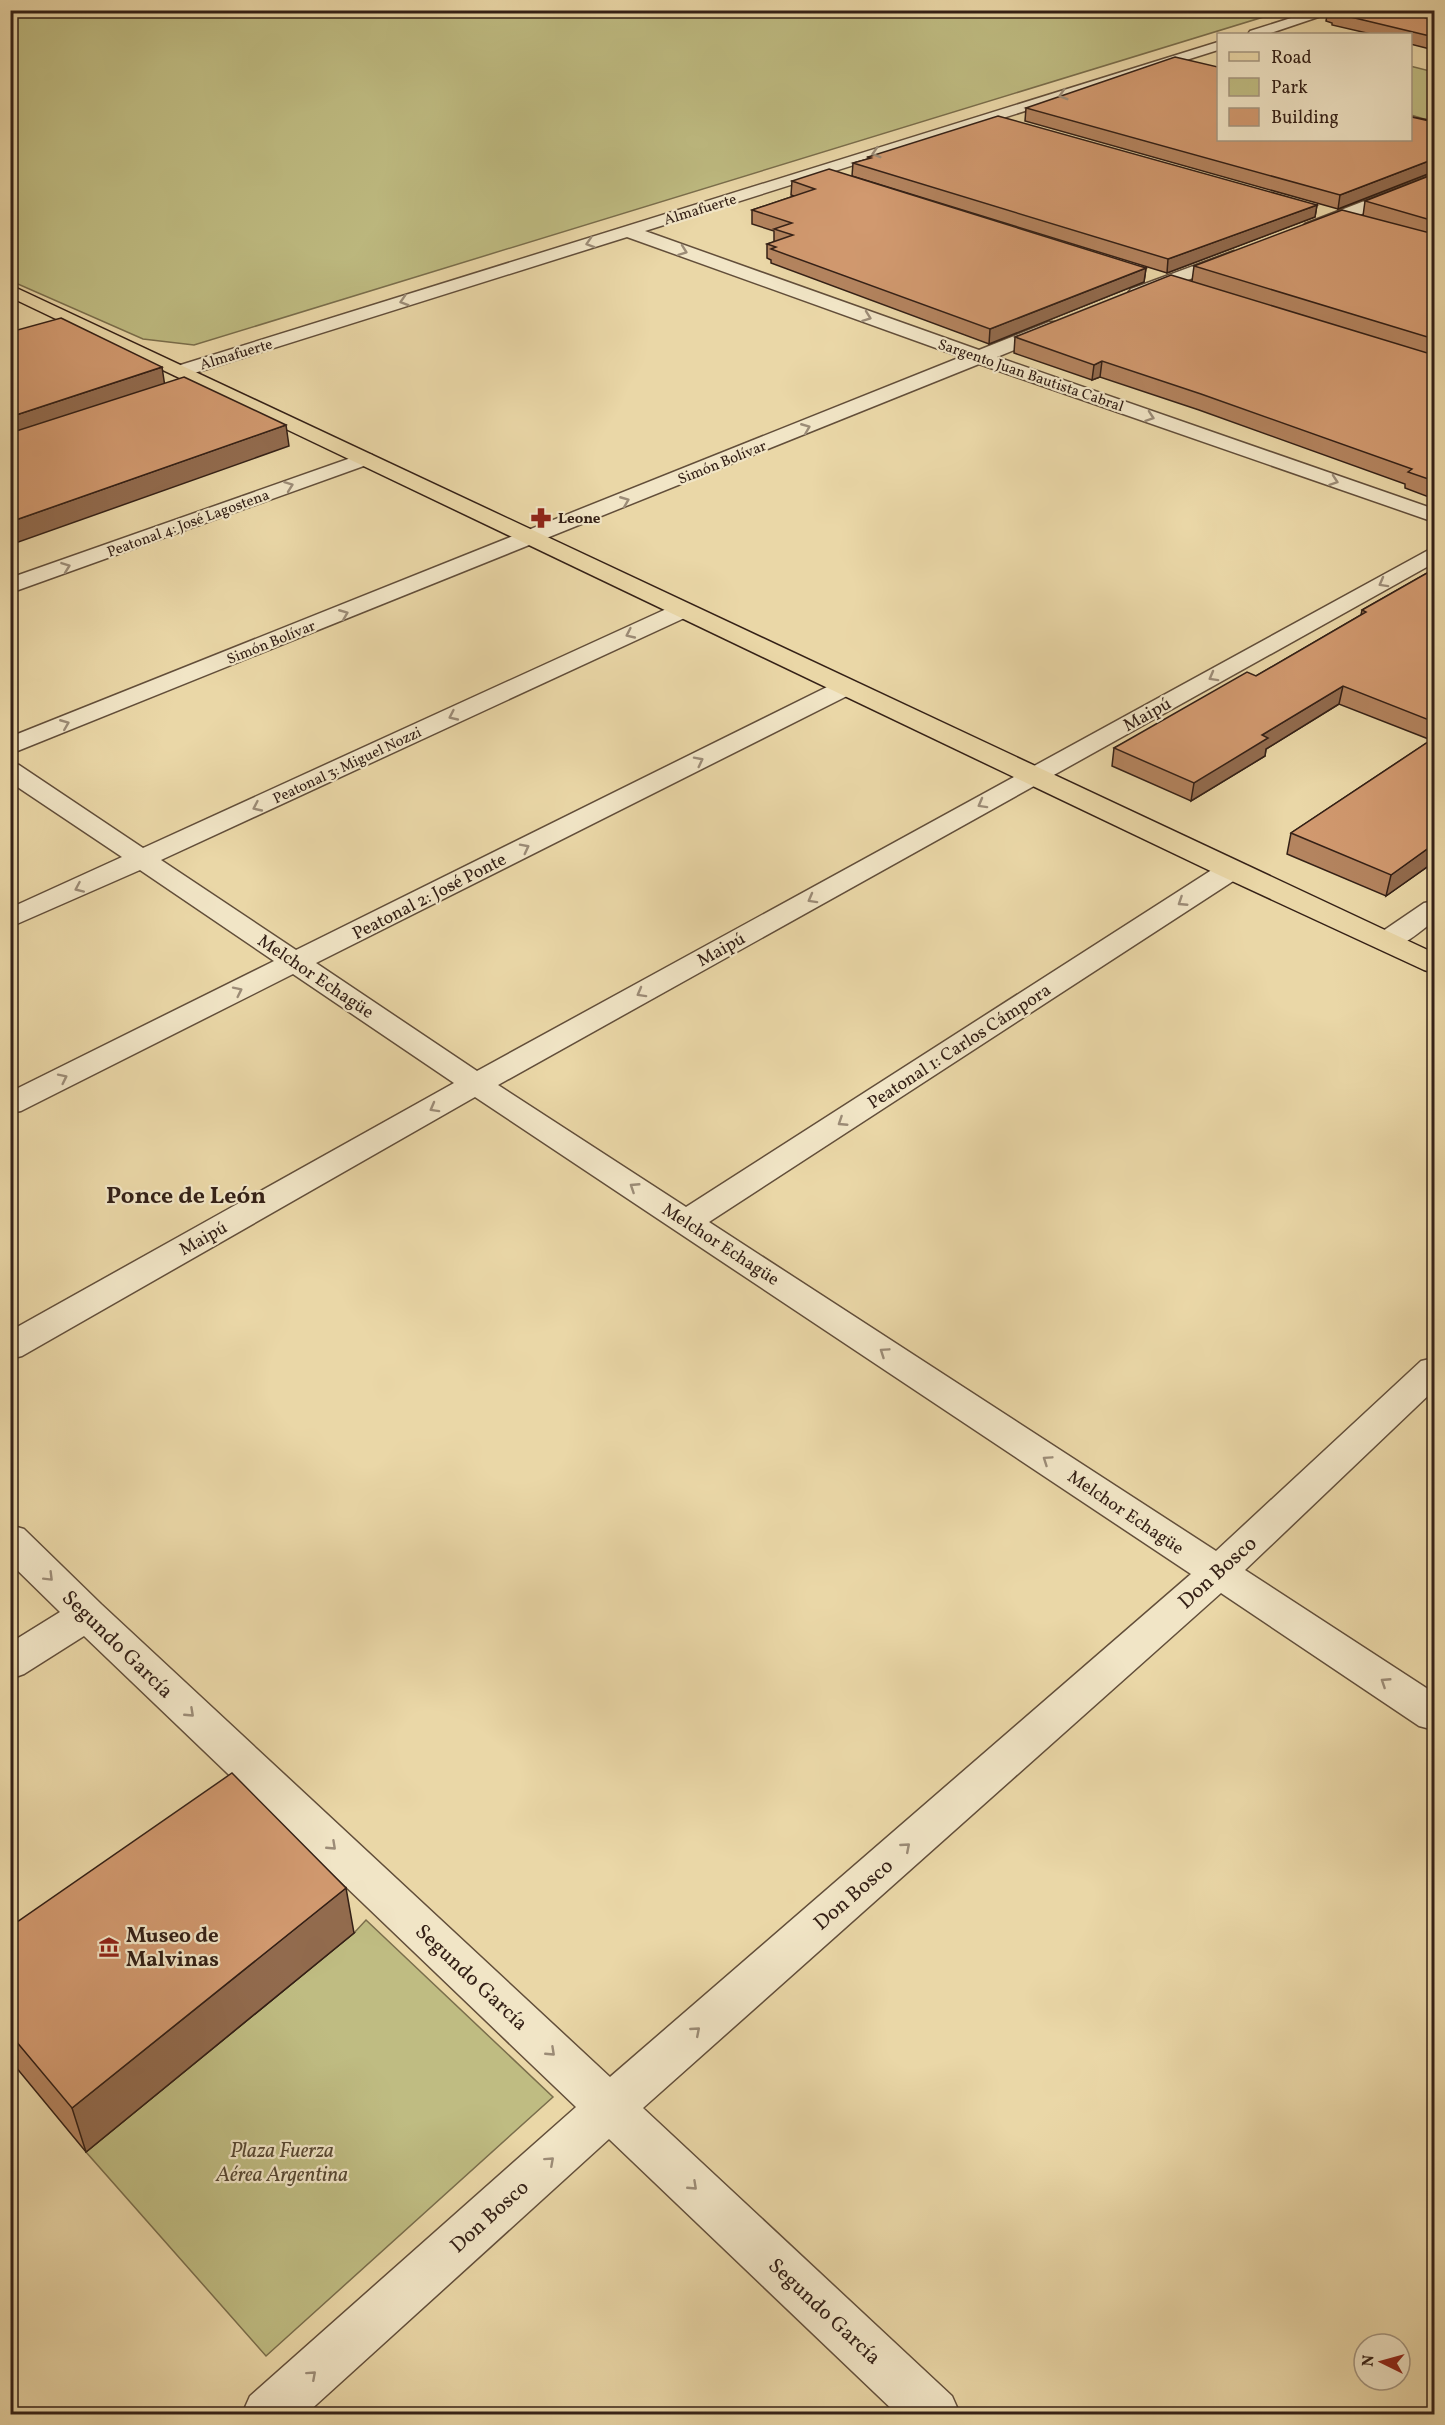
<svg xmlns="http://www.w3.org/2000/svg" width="1445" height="2425" viewBox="0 0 1445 2425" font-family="Vollkorn,serif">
<rect width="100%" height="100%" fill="#ead7a7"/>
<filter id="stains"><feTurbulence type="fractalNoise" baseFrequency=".00333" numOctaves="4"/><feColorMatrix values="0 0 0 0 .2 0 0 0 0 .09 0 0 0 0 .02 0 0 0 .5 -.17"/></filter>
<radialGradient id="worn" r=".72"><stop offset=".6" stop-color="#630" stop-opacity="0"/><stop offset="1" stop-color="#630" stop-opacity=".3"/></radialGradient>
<path fill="#bfbc82" stroke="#7a6e4c" stroke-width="1.5" d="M11,10H1283V11L194,345L143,339L11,281Z
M1410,66L1434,72V122L1411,115Z
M366,1920L553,2097L266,2356L86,2152L354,1933Z"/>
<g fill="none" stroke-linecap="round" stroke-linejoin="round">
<g stroke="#624e3a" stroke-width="3">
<path id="minor" d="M1316,10H1339L1268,34H1248L1250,31Z
M1218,42V50L645,231L979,350L1049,322H1063L1065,326L1063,330L997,357L1434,509V522L979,364L10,754V737L961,357L627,237L188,375H174L171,371L174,367Z
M1434,174V185L1317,232L1311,233L1302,228L1305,224Z
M1234,251L1243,256L1240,260L1143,297L1137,298L1128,293L1131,289Z
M365,453L372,455L375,459L372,463L10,593V578Z
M1434,547V563L498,1085L686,1207L1221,864L1231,862L1241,864L1245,870L1241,876L709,1222L1216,1551L1421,1361L1434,1358V1390L1245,1570L1434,1693V1730L1419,1726L1221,1593L643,2108L952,2396L960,2414H897L609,2139L306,2414H242L250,2396L576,2107L84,1636L24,1674L10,1679V1643L60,1612L10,1563V1525L24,1529L101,1604L610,2077L1191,1574L475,1097L22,1356L10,1359V1331L454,1083L293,974L21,1111L10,1113V1092L274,961L140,870L10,927V908L122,857L10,782V762L19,765L143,848L675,605H691L695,610L691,615L161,860L296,950L837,682L846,680L855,682L858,687L855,692L316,963L477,1071Z
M1434,901V921C1417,933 1399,953 1377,947L1373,941L1377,935L1424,903Z"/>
</g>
<g stroke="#342016" stroke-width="3">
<path id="major" d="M10,285L1434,953V973L1424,970L1221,876L10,297Z"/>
</g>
<use href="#minor" fill="#f1e5c6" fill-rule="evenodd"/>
<use href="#major" fill="#ead7a7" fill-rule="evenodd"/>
</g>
<path fill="#b4845f" stroke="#342016" stroke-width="1.5" d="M1328,10H1434V50L1410,44V34H1371L1332,25V23L1326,21Z
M1434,106V173L1433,172L1338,209L1025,121L1026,108L1412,117L1429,120L1431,107Z
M868,157L1317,205L1315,217L1167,273L852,176L853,163L868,159Z
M1434,174V499L1405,488V484L1199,410L1100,377L1092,380L1014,353L1015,337L1192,281L1194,266L1363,216L1365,201Z
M792,181L1146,268L1144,282L989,344L771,263V260L767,258V244L774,242V231L752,224V210L794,196L791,195Z
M1434,569V862L1386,896L1287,854L1291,833L1431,740L1339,704L1266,749L1265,756L1191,801L1112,766L1114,748L1256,676L1361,615L1362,610Z
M10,1927L354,1933L86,2152L10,2060Z"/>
<path fill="#926b4e" stroke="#342016" stroke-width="1.5" d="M1434,159L1433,172L1338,209L1340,195Z
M1317,205L1315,217L1167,273L1168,259Z
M1146,268L1144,282L989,344L990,329Z
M1102,361L1100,377L1092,380L1094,365Z
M162,367L165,387L10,438V417Z
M286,425L289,446L10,545V522Z
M1343,686L1339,704L1266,749L1265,756L1191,801L1194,783L1262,735Z
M1434,844V862L1386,896L1391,875Z
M346,1888L354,1933L86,2152L72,2108Z"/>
<path fill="#d1996f" stroke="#342016" stroke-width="1.5" d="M1334,10H1398L1434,20V37L1334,13L1338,12Z
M1175,57L1218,67V140H1410V113L1412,117L1434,122V159L1340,195L1026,108Z
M998,116L1317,205L1168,259L853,163L871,158L868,157Z
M829,169L1146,268L990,329L771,249L776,247L767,244L793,235L774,229L792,223L752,210L815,189L792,181Z
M1434,174V221L1365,201Z
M1342,210L1434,234V339L1194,266Z
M1171,275L1434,355V481L1408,472L1412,469L1201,394L1102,361L1094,365L1015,337Z
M61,318L162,367L10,417V332Z
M184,377L286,425L10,522V433Z
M1434,569V722L1343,686L1262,735L1268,738L1194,783L1114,748L1247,672L1256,676L1366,612L1362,610Z
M1434,738V844L1391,875L1291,833Z
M232,1773L346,1888L72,2108L10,2034V1927Z"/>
<defs><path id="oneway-chevron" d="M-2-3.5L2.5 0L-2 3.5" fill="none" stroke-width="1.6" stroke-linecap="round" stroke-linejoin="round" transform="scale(1.5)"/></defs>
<g stroke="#9c8c77">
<use href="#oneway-chevron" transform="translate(1063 95) rotate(163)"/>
<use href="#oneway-chevron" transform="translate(876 153) rotate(163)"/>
<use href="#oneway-chevron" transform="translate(590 243) rotate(163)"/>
<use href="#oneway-chevron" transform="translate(683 251) rotate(20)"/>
<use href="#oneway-chevron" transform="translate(404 301) rotate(163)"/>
<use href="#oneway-chevron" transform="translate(867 317) rotate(20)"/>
<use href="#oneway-chevron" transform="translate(1150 417) rotate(19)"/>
<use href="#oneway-chevron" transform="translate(806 428) rotate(-22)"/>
<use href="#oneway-chevron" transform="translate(1334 481) rotate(19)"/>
<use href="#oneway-chevron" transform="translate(289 486) rotate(-20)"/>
<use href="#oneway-chevron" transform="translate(625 501) rotate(-22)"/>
<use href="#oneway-chevron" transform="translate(66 567) rotate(-20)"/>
<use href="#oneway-chevron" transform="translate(1383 583) rotate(151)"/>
<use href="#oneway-chevron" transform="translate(344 614) rotate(-22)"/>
<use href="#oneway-chevron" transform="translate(630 634) rotate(155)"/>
<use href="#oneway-chevron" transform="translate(1213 677) rotate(151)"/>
<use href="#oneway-chevron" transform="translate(453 716) rotate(155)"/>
<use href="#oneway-chevron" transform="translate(65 724) rotate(-22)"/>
<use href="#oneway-chevron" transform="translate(699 761) rotate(-27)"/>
<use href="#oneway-chevron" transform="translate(982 804) rotate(151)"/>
<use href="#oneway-chevron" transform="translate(257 807) rotate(155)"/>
<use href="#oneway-chevron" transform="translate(525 848) rotate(-27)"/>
<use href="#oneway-chevron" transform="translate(79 888) rotate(156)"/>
<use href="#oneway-chevron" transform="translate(812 899) rotate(151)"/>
<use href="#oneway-chevron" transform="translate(1182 902) rotate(147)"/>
<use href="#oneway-chevron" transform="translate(238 991) rotate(-26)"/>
<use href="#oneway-chevron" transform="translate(641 993) rotate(151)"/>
<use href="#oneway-chevron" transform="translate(63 1078) rotate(-26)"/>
<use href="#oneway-chevron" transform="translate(434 1108) rotate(151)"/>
<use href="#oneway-chevron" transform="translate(842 1122) rotate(147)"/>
<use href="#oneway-chevron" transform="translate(634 1187) rotate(-147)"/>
<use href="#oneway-chevron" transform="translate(884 1352) rotate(-146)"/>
<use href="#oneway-chevron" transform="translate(1047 1460) rotate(-146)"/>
<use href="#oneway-chevron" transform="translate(49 1577) rotate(45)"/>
<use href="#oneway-chevron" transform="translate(1385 1682) rotate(-147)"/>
<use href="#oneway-chevron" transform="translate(190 1713) rotate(43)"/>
<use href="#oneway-chevron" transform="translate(332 1846) rotate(43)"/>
<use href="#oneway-chevron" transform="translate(906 1847) rotate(-41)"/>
<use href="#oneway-chevron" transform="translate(696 2031) rotate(-41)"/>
<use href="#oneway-chevron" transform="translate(551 2052) rotate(43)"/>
<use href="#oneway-chevron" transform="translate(550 2161) rotate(-42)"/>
<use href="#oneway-chevron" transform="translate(693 2186) rotate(43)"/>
<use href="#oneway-chevron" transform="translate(312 2375) rotate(-42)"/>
</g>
<defs>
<g id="pharmacy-bare" transform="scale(1.62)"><path d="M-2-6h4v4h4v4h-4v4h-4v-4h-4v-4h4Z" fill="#8f2418" stroke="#f1e5c6" stroke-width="2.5" paint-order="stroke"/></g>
<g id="museum-bare" transform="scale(1.62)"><path d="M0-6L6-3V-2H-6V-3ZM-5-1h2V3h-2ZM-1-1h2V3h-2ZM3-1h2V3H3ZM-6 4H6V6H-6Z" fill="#8f2418" stroke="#f1e5c6" stroke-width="2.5" paint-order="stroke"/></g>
</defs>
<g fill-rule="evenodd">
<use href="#pharmacy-bare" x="541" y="518"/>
<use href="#museum-bare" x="109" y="1947"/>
</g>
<g text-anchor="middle" stroke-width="4.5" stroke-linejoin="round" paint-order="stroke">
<g font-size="15" fill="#342016" stroke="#f1e5c6">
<text transform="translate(700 209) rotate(-17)" y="5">Almafuerte</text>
<text transform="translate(236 354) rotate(-17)" y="5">Almafuerte</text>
<text transform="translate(1031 375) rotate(19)" y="5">Sargento Juan Bautista Cabral</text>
<text transform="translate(722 462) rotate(-22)" y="5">Simón Bolívar</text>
<text transform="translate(188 523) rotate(-20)" y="5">Peatonal 4: José Lagostena</text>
<text transform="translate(271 642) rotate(-22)" y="5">Simón Bolívar</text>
<text transform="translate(347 765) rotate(-25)" y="5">Peatonal 3: Miguel Nozzi</text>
</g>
<g font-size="15" font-weight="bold" fill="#342016" stroke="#f1e5c6" text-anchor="start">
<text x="558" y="523">Leone</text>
</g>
<g font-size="18" fill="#342016" stroke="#f1e5c6">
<text transform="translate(1147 714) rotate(-29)" y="6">Maipú</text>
<text transform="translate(429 896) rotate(-27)" y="6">Peatonal 2: José Ponte</text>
<text transform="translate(721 949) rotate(-29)" y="6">Maipú</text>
<text transform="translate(316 976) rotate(34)" y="6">Melchor Echagüe</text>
<text transform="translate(959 1046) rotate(-33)" y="6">Peatonal 1: Carlos Cámpora</text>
<text transform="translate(203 1238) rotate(-29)" y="6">Maipú</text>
<text transform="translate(721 1244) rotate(33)" y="6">Melchor Echagüe</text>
<text transform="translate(1126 1512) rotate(34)" y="6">Melchor Echagüe</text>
</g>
<g font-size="21" fill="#342016" stroke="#f1e5c6">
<text transform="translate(1217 1572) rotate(-42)" y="7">Don Bosco</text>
<text transform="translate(118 1644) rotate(44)" y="7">Segundo García</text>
<text transform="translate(853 1894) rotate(-41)" y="7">Don Bosco</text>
<text transform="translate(472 1977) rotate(43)" y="7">Segundo García</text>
<text transform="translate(489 2216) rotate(-42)" y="7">Don Bosco</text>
<text transform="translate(825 2311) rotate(43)" y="7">Segundo García</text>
</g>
<g font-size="21" font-weight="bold" fill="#342016" stroke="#f1e5c6" text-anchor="start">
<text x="126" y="1942">Museo de<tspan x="126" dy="24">Malvinas</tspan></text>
</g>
<g font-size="21" font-style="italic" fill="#574731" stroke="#f1e5c6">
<text x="282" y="2157">Plaza Fuerza<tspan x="282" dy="24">Aérea Argentina</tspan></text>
</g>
<g font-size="24" font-weight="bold" fill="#342016" stroke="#f1e5c6">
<text x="186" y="1203">Ponce de León</text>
</g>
</g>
<rect width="1445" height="2425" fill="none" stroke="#ead7a7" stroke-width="36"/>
<rect x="12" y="12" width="1421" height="2401" fill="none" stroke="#342016" stroke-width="3"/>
<rect x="18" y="18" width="1409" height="2389" fill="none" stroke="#342016" stroke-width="1.5"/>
<rect x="1217" y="33" width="195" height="108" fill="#f1e5c6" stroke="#a59680" stroke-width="1.5"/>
<rect x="1229" y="52" width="30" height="9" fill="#ead7a7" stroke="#a59680" stroke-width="1.5"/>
<text x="1271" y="63" font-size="18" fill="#342016">Road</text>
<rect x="1229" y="78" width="30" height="18" fill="#bfbc82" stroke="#a59680" stroke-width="1.5"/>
<text x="1271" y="93" font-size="18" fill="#342016">Park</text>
<rect x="1229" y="108" width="30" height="18" fill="#d1996f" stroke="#a59680" stroke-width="1.5"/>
<text x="1271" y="123" font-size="18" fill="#342016">Building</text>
<g transform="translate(1382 2362) rotate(275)"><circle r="28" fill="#f1e5c6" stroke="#a59680" stroke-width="1.5"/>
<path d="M0-4.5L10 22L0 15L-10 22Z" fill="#8f2418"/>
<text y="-9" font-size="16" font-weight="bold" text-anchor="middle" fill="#342016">N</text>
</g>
<rect width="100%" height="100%" filter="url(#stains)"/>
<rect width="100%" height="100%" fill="url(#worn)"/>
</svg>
